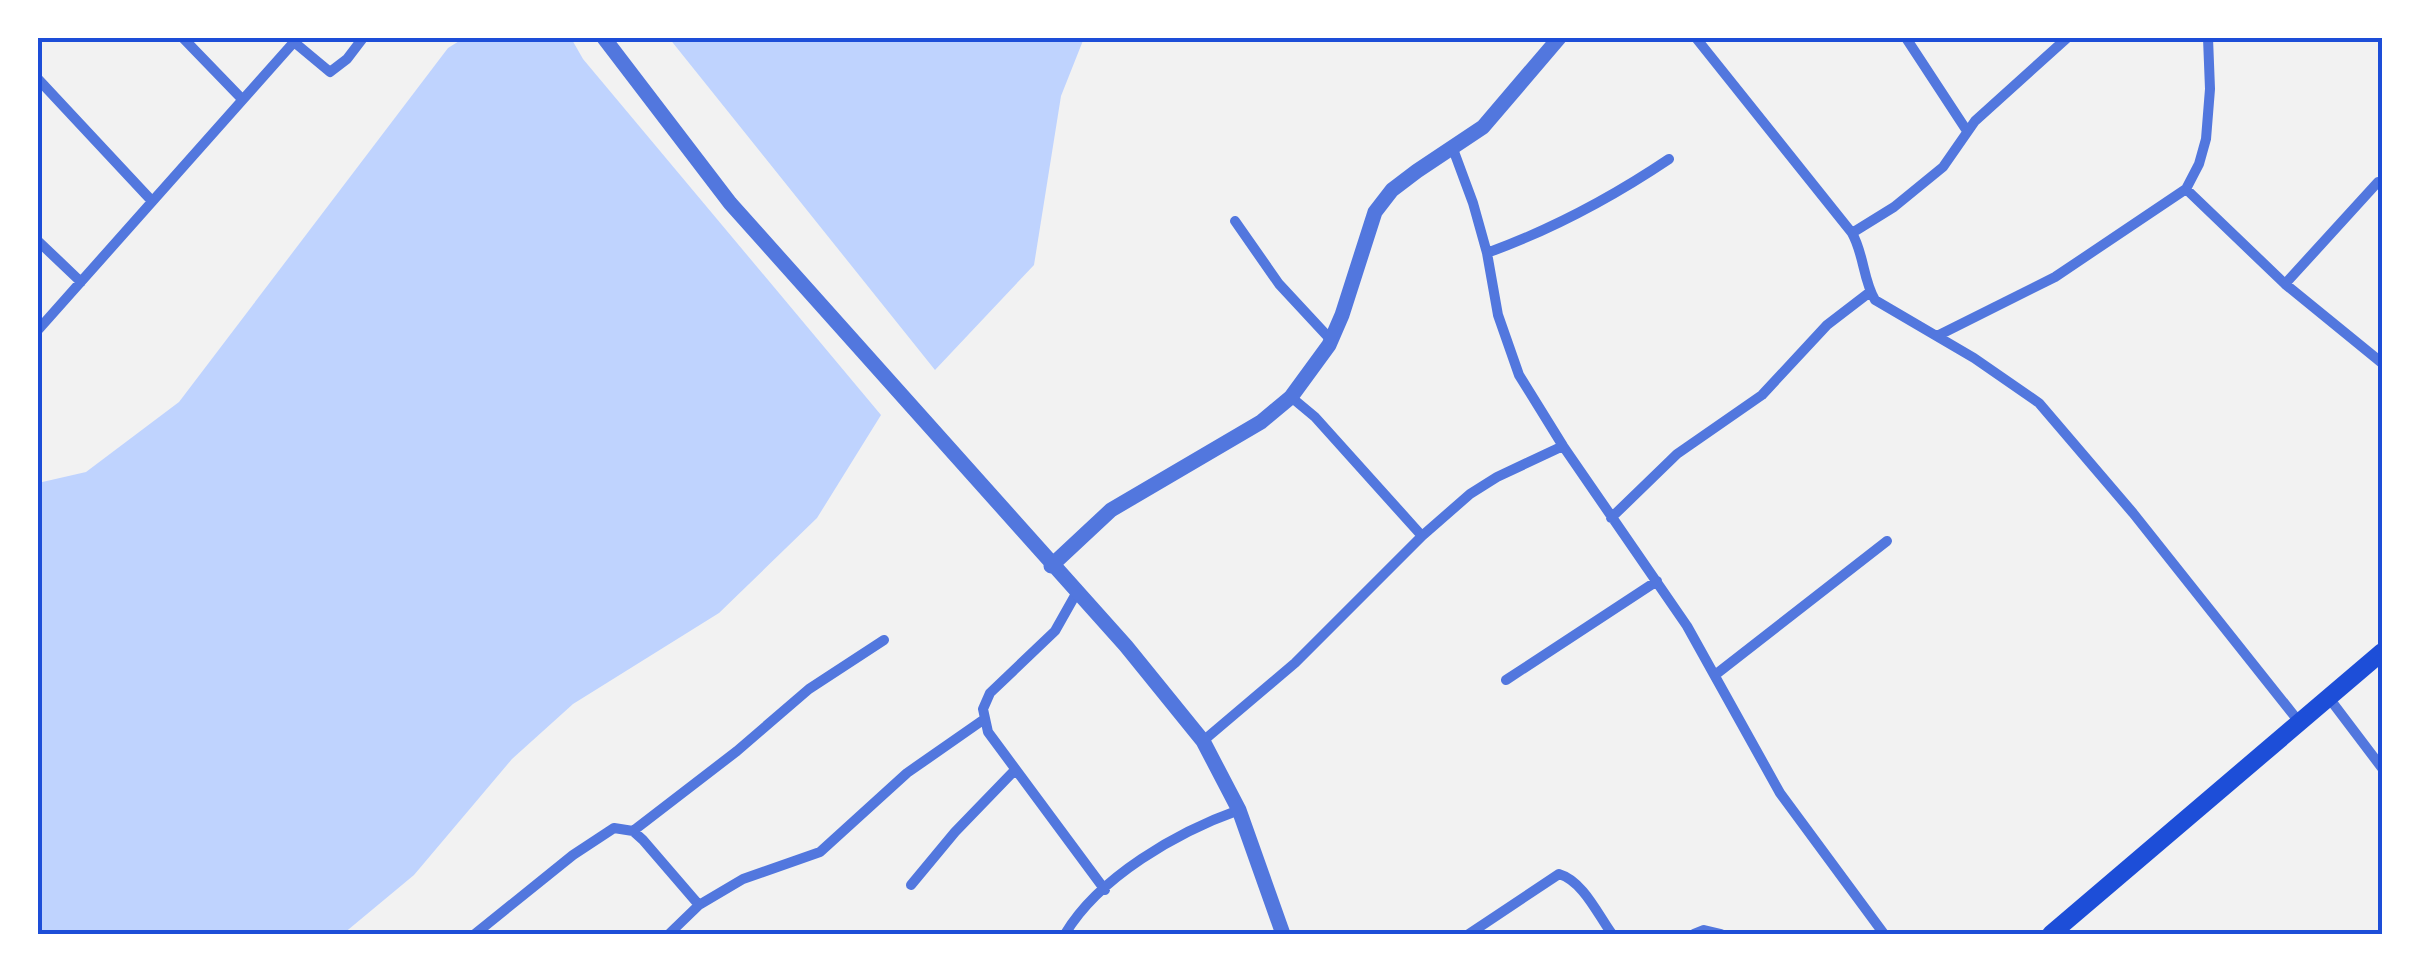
<svg xmlns="http://www.w3.org/2000/svg" width="2420" height="972" viewBox="0 0 2420 972" font-family="Lato,sans-serif">
<rect width="100%" height="100%" fill="#f2f2f2"/>
<path fill="#bfd3fe" d="M464,38H571L583,59L881,415L817,518L719,613L573,704L512,759L414,875L343,934H38V483L86,472L179,402L448,48Z
M669,38H1084L1061,96L1034,265L935,370Z"/>
<g fill="none" stroke-linecap="round" stroke-linejoin="round">
<path stroke="#5277de" stroke-width="10" d="M183,38L242,99
M1696,38L1852,233C1864,254 1863,280 1875,300L1974,358L2039,403L2133,513L2300,723
M1906,38L1967,131
M38,79L151,200
M1453,149L1473,203L1487,253L1498,315L1519,375L1563,446L1687,626L1780,793L1884,934
M2186,189L2285,284L2382,363
M1235,221L1279,284L1331,340
M1852,233L1894,207L1943,167L1975,121L2067,38
M38,241L81,282
M1487,253C1553,229 1611,198 1669,159
M2285,284L2378,182
M38,330L294,42L330,72L347,59L363,38
M1937,336L2055,277L2186,189L2199,164L2206,139L2210,89L2208,38
M1291,397L1315,417L1422,536
M1611,518L1677,454L1762,395L1827,325L1870,292
M1077,592L1055,631L990,693L983,709L988,732L1105,890
M1715,675L1887,541
M1506,680L1657,581
M2329,698L2382,768
M1203,741L1295,663L1422,536L1470,494L1497,477L1563,446
M633,831L737,751L809,689L884,640
M911,885L955,832L1015,770
M475,934L573,855L614,828L633,831L643,840L699,905
M669,934L699,905L743,879L820,852L907,773L983,720
M1065,934C1099,877 1177,832 1239,810
M1469,934L1559,874C1583,881 1598,915 1612,934
M1694,934L1704,930L1721,934"/>
<path stroke="#5277de" stroke-width="15" d="M604,38L730,203L1126,646L1203,741L1239,810L1283,934
M1051,566L1111,510L1261,422L1291,397L1329,345L1342,315L1375,212L1392,190L1417,171L1483,127L1559,38"/>
<path stroke="#1d4ed8" stroke-width="18" d="M2051,934L2382,652"/>
</g>
<rect width="2420" height="972" fill="none" stroke="#ffffff" stroke-width="80"/>
<rect x="40" y="40" width="2340" height="892" fill="none" stroke="#1d4ed8" stroke-width="4"/>
</svg>
